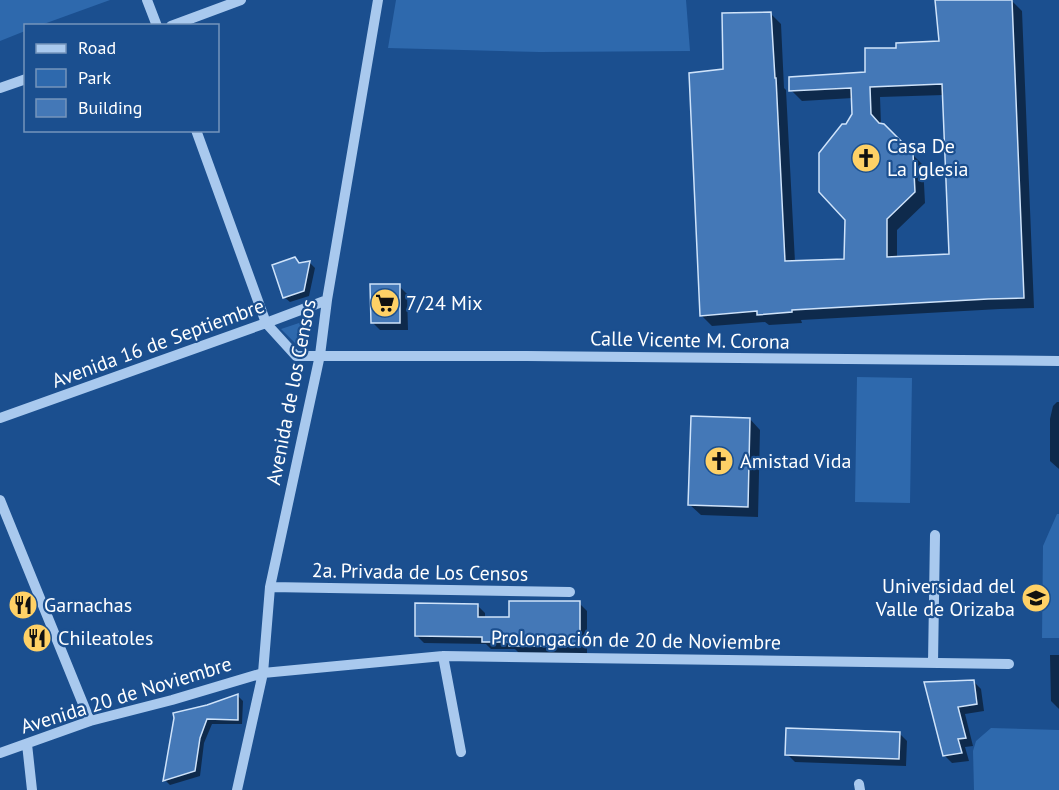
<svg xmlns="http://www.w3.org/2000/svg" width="1059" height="790" viewBox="0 0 1059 790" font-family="'PT Sans',sans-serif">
<rect width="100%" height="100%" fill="#1b4f8f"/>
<path fill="#2e69ad" d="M0,0H110L41,25L26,26L25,31L0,41Z
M396,0H686L690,51L540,52L388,48Z
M305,321L300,348L281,329Z
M857,377L912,378L910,503L855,502Z
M1057,514H1059V638H1042L1043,546Z
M991,728L1059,730V790H974L973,751L976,741Z"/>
<path fill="#0007" fill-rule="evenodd" d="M1011,0L1022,11L1034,308L1000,309L801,320L802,323L769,325L765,322L712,326L702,316L724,70L770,13L781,24L784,88L786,90L795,262L846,260L847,125L854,114L853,98L802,101L791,90L867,74L897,49L940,42ZM944,95L951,256L897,258V230L925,203L923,165L883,125H881L880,97Z
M310,263L315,268L309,296L290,302L284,297L300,264Z
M399,286L407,294L408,330H380L372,322Z
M1057,402H1059V469L1050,461V419L1053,406Z
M750,419L760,430L758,517L701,515L690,505Z
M579,603L587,611V654L519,653L515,649H491L486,644L424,643L416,635L477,605L485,613V618L511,619Z
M1050,655H1059V709L1051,701Z
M973,681L981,689L984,711L965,714L973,746L965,747L969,761L952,763L944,755L926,683Z
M238,696L243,701L242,724H212L204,743L200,776L170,785L165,780L208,706Z
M899,733L907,741L906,766L795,762L787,754Z"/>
<path fill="#4478b7" stroke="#cfe3fa" stroke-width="1.5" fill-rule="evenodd" d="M935,0H1012L1024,298L988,299L792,310V312L757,315V311L700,316L689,73L723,69L722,13L771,12L775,78H776L785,261L844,259L845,220L819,192V153L842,124H846L852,114L851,88L789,91V77L865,72V48H896V43L939,41ZM942,84L949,254L887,257V219L915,192L913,153L884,124L879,123L871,114L870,87Z
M295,257L299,263L310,261L304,291L283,298L272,265Z
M370,284H400V323H371Z
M691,416L750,418L748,507L688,505Z
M509,601H580V646H509V642H482V637L415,636V603L478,604V617H509Z
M974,680L977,704L958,707L966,738L958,739L962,753L943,756L924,682Z
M238,694V720L207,719L200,738L195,771L163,781L174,718L173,713L207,705Z
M786,728L900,732L899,759L785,755Z"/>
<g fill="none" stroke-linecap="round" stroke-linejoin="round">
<path stroke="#a9c9ee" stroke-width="10" d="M147,0L157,26
M171,26L241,0
M0,88L26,79
M196,130L266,323L296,356H527L1059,361
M0,418L266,323L327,300
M0,500L90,721
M270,587L570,592
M443,656L461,752
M933,663L935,535
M27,744L32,790
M0,753L90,721L172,700L263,673L443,656L1009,664
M859,784L860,790
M237,790L263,673L270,587L320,355L327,300L378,0"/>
</g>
<defs>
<g id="church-disc" transform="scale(1.5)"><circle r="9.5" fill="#ffd166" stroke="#1b4f8f"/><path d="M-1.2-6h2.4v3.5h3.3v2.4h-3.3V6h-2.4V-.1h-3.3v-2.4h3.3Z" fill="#111"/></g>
<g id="supermarket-disc" transform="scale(1.5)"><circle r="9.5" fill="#ffd166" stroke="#1b4f8f"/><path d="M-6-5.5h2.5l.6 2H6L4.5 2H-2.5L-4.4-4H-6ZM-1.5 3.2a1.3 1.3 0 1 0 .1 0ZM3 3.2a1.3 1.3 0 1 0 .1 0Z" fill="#111"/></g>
<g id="school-disc" transform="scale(1.5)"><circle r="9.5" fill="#ffd166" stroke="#1b4f8f"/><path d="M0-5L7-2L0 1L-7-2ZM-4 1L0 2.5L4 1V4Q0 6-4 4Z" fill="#111"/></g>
<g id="restaurant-disc" transform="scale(1.5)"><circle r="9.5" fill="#ffd166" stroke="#1b4f8f"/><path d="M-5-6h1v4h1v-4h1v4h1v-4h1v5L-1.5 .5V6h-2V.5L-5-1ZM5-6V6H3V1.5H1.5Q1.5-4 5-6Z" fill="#111"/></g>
</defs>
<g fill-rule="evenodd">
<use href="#church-disc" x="866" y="158"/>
<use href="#supermarket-disc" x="385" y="303"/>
<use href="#church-disc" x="719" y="461"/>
<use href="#school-disc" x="1036" y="598"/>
<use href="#restaurant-disc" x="23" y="605"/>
<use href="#restaurant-disc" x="37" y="638"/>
</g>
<g text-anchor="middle" stroke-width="4.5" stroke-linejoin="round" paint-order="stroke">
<g font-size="20" fill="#fff" stroke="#1b4f8f" text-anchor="start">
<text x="887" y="153">Casa De<tspan x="887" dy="23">La Iglesia</tspan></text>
<text x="406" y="310">7/24 Mix</text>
<text x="740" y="468">Amistad Vida</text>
<text x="1015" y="593" text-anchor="end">Universidad del<tspan x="1015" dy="23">Valle de Orizaba</tspan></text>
<text x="44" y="612">Garnachas</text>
<text x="58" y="645">Chileatoles</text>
</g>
<g font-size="20" fill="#fff" stroke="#1b4f8f">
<text transform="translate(690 340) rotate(1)" y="7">Calle Vicente M. Corona</text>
<text transform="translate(158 343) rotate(-20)" y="7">Avenida 16 de Septiembre</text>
<text transform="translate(291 392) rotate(-79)" y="7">Avenida de los Censos</text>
<text transform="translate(420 572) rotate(1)" y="7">2a. Privada de Los Censos</text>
<text transform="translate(636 640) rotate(1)" y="7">Prolongación de 20 de Noviembre</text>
<text transform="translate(126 695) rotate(-17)" y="7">Avenida 20 de Noviembre</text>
</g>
</g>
<rect x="24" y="24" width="195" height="108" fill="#1b4f8f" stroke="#7695bc" stroke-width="1.5"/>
<rect x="36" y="44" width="30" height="9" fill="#a9c9ee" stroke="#7695bc" stroke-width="1.5"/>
<text x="78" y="54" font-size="18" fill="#ffffff">Road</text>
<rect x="36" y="69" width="30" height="18" fill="#2e69ad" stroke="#7695bc" stroke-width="1.5"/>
<text x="78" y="84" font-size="18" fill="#ffffff">Park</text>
<rect x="36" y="99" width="30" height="18" fill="#4478b7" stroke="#7695bc" stroke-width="1.5"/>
<text x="78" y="114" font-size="18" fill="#ffffff">Building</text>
</svg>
